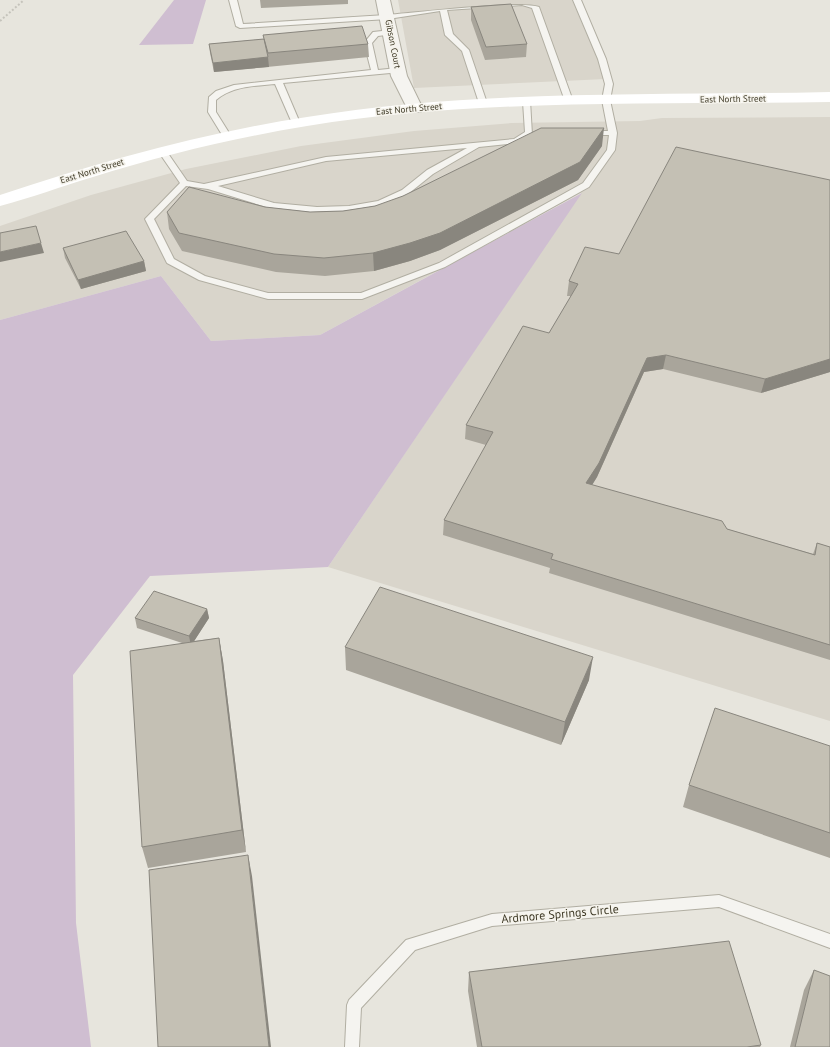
<svg xmlns="http://www.w3.org/2000/svg" width="830" height="1047" viewBox="0 0 830 1047" font-family="'PT Sans',sans-serif">
<rect width="100%" height="100%" fill="#e7e5dd"/>
<path fill="#d9d5cb" d="M398,0H572L606,79L414,88Z
M830,117V721L328,567L581,193L320,335L211,341L161,276L0,320V226L91,195L186,169L301,146L414,131L512,123L640,121L662,118Z"/>
<path fill="#cfbed1" d="M174,0H206L193,44L139,45Z
M582,193L328,567L150,576L73,675L76,923L91,1047H0V320L161,276L211,341L320,335Z"/>
<g fill="none" stroke-linecap="round" stroke-linejoin="round">
<g stroke="#b1aea2" stroke-width="2">
<path id="lane" d="M229,0H237L243,24C291,21 338,18 386,15C413,13 520,0 539,7L573,101L569,103L565,101L532,8L522,5L447,10L453,34L469,50L487,103L483,105L479,103L462,51L445,35L440,11L388,19L240,28L236,26Z
M573,0H581L606,59L613,84L610,100L617,133L615,150L589,187L445,267L362,299H268L199,280L167,263L145,219L180,183L158,151L162,149H165L187,181L204,184L326,157L514,139L525,132L523,102L530,100L532,135L516,143L479,147L433,174L408,194L383,205L349,212L317,213L273,209L208,189L186,186L154,219L174,259L205,276L268,293H361L439,263L583,183L607,150L609,135H590L586,133L590,131H608L602,100L605,84L598,59ZM467,148L427,170L402,190L378,201L349,206L317,207L274,203L218,186L326,161Z
M391,30H394V34L378,36L372,43L378,70L398,68H401V72L283,83L300,123L299,125L292,123L275,84C255,86 232,86 216,100V112L231,136L230,138H224L208,112L209,97L216,91L234,85L371,70L364,43L373,32Z
M719,895L830,934V948L719,907L492,926L415,950L361,1008L359,1047H345L347,1005L349,1000L406,940L492,914Z"/>
</g>
<g stroke="#b1aea2" stroke-width="2">
<path id="street" d="M376,0H390L407,76L423,109L421,112H409L391,76Z"/>
</g>
<path stroke="#c5c3bb" stroke-width="2" stroke-dasharray="2 2" stroke-linecap="butt" d="M0,21L24,0"/>
<use href="#lane" fill="#f5f4f0" fill-rule="evenodd"/>
<use href="#street" fill="#f5f4f0" fill-rule="evenodd"/>
<path fill="#fff" fill-rule="evenodd" d="M830,92V102C656,105 479,98 307,126C234,138 163,155 93,177C62,186 31,198 0,206V195C100,162 202,133 307,117C479,89 656,96 830,92Z"/>
</g>
<path fill="#a9a59b" d="M260,0H348V4L261,8Z
M471,7L527,44L526,57L485,60L471,20Z
M263,35L368,44L369,57L214,72L210,53L209,44L264,39Z
M602,146L578,180L440,250L410,261L374,271L325,276L276,272L182,251L169,229L167,212L265,207L310,212L343,211L375,206Z
M830,180V372L761,393L663,369L644,372L597,477L592,485L727,529L813,554L817,543L830,547V660L549,573L550,568L443,535L444,520L486,445L465,439L466,425L549,333L571,296H567L569,281L619,254Z
M63,248L144,261L146,271L81,289L65,258Z
M207,609L209,618L194,641L219,638L223,661L246,852L148,868L142,847L182,643L137,628L135,618Z
M345,647L589,680L561,745L346,670Z
M830,746V858L683,807L689,785Z
M814,970L830,1047H790L804,990Z
M469,972L761,1045L760,1047H477L468,991Z"/>
<path fill="#89867e" d="M268,57L269,67L214,72L213,63Z
M604,128L602,146L578,180L440,250L410,261L374,271L373,253Z
M41,243L44,253L0,262V252Z
M144,261L146,271L81,289L78,280Z
M666,355L663,369L644,372L597,477L584,498L586,483L647,358Z
M830,359V372L761,393L765,379Z
M207,609L209,618L191,646L189,636Z
M219,638L223,661L246,852L242,830Z
M593,657L589,680L561,745L565,722Z
M248,855L252,876L271,1047H269Z"/>
<path fill="#c4c0b4" stroke="#89867e" d="M511,4L527,44L486,47L471,7Z
M362,26L368,44L268,53L263,35Z
M264,39L268,57L213,63L209,44Z
M541,128H604L580,162L440,233L410,243L373,253L324,258L274,254L179,233L167,212L189,187L265,207L310,212L343,211L375,206L403,196Z
M676,147L830,180V359L765,379L666,355L647,358L599,463L586,483L722,521L727,529L815,555L817,543L830,547V645L551,559L553,554L444,520L493,432L466,425L523,326L549,333L578,284L569,281L585,247L619,254Z
M36,226L41,243L0,252V233Z
M126,231L144,261L78,280L63,248Z
M380,587L593,657L565,722L345,647Z
M154,591L207,609L189,636L135,618Z
M219,638L242,830L142,847L130,651Z
M715,708L830,746V833L689,785Z
M248,855L269,1047H158L149,870Z
M729,941L761,1045L747,1047H482L469,972Z
M814,970L830,976V1047H795Z"/>
<g text-anchor="middle" stroke-width="3" stroke-linejoin="round" paint-order="stroke">
<g font-size="9" fill="#3e3926" stroke="#f5f3ec">
<text transform="translate(393 44) rotate(79)" y="3">Gibson Court</text>
<text transform="translate(733 99) rotate(-1)" y="3">East North Street</text>
<text transform="translate(409 109) rotate(-5)" y="3">East North Street</text>
<text transform="translate(92 171) rotate(-17)" y="3">East North Street</text>
</g>
<g font-size="12" fill="#3e3926" stroke="#f5f3ec">
<text transform="translate(560 914) rotate(-5)" y="4">Ardmore Springs Circle</text>
</g>
</g>
</svg>
